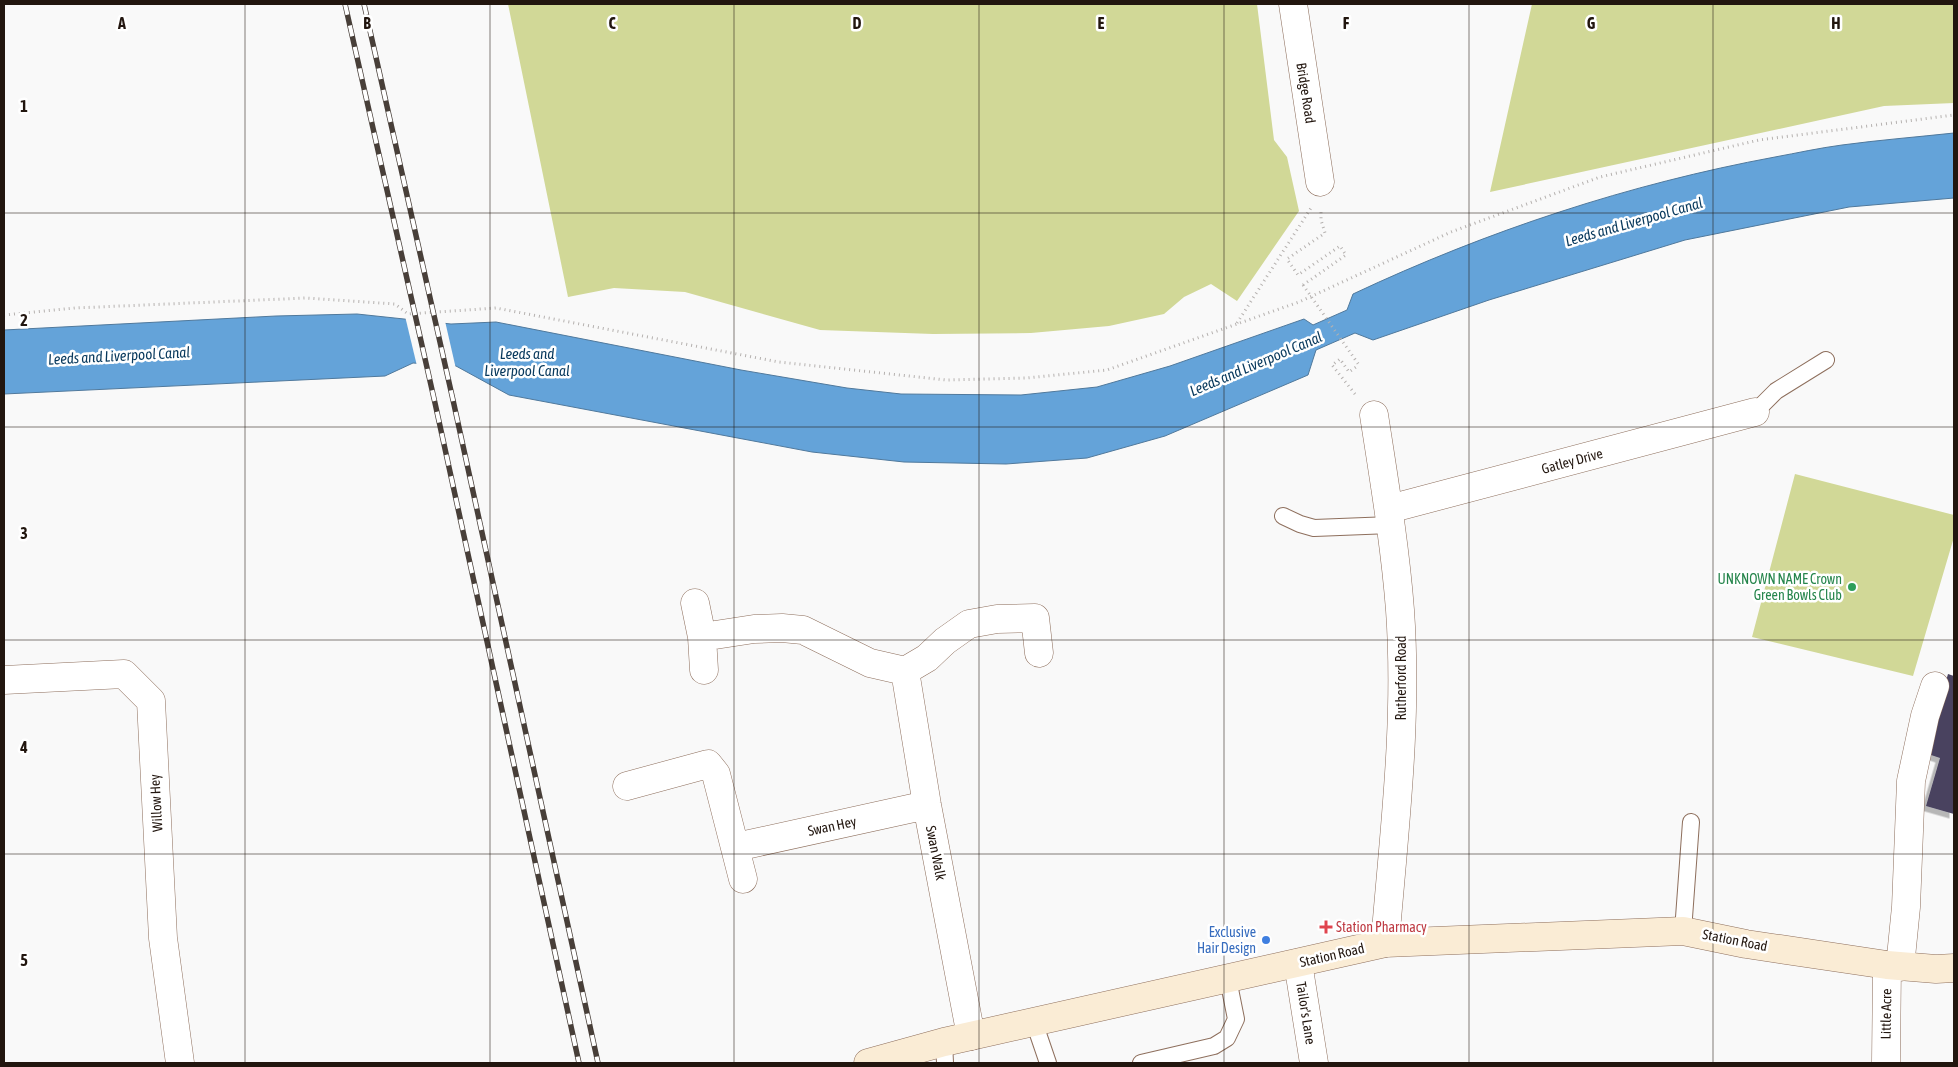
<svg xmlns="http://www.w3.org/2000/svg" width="1958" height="1067" viewBox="0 0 1958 1067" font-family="'Asap Condensed',sans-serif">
<defs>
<filter id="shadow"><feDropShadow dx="-4.5" dy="4.5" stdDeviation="0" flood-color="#0004"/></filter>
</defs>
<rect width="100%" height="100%" fill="#f9f9f9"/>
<path fill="#d1d897" d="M508,4H1257L1274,140L1287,157L1299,211L1237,301L1211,284L1184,297L1164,314L1109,326L1031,333L933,334L820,330L685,292L614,288L568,297Z
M1532,4H1954V103L1884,106L1490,192Z
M1795,474L1954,515V537L1913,676L1752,637Z"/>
<path fill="#64a3d9" stroke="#50799c" d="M1954,133V198L1849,207L1685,240L1489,300L1373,340L1355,333L1316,350L1308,375L1165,436L1087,458L1006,464L904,462L812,452L509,395L456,366L413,363L385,376L4,394V330L276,316L357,314L451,324L496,322L741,370L847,388L901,394L1021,395L1097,387L1170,366L1304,319L1313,325L1347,310L1353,294C1487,231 1629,184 1775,157C1797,153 1819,148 1842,145C1879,140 1917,137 1954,133Z"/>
<path fill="#f9f9f9" d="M405,316L445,321L456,369L417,366Z"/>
<path fill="#49425f" filter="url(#shadow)" d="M1948,674L1954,676V814L1926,806L1940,758L1925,753Z"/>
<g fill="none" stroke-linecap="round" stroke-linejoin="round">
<g stroke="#8e6f5d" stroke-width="18">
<path id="lane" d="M1755,412L1776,391L1826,360
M1283,516L1300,524L1314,528L1391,525
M1683,931L1691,822
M1034,1022L1048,1063
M944,1042L945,1063
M1141,1063L1214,1046L1227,1038L1236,1019L1228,979"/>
</g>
<g stroke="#8e6f5d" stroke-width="29">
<path id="street" d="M1293,4L1320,182
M1374,415C1384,480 1395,545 1400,610C1408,721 1394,832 1385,943
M1389,509L1755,412
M695,603L702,637L704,670
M702,637L754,629L782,628L803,630L870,663L905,671L927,658L945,641L969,624L997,619L1035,618L1039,653
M905,671L927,805L971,1036
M4,680L124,674L151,701L163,938L180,1063
M627,786L708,764L716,774L743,879
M736,847L927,805
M1298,963L1314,1063
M1900,967L1906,907L1911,781L1925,716L1935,686
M1886,1063L1887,965"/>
</g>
<g stroke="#8e6f5d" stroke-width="29">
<path id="secondary" d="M868,1063L944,1042L1385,943L1683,931L1746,944L1887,965L1936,969L1954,968"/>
</g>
<path stroke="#b5b1af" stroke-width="3" stroke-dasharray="1 4" stroke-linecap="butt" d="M1303,285L1346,255L1340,246L1298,275L1287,259L1325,233L1321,220V211
M4,315L75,308L306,298L395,304L408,314L496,308L779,362L946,380L1027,378L1107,370L1299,302L1451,232L1600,177L1759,140L1954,115
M1237,323L1311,208
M1355,394L1332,365L1340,359L1349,372L1359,365"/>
<use href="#lane" stroke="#fff" stroke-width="16"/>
<use href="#street" stroke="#fff" stroke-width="28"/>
<use href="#secondary" stroke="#faecd5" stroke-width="28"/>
<g stroke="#483f39" stroke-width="5.5">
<path id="rail" d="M345,4L435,403L579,1063
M364,4L453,400L598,1063"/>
</g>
<use href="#rail" stroke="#fff" stroke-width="4" stroke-dasharray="11" stroke-linecap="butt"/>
<path stroke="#b5b1af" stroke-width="3" stroke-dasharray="1 4" stroke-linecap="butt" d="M1303,285L1359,365"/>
</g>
<path fill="none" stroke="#22160f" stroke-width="1" stroke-opacity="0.55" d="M245,4V1063M490,4V1063M734,4V1063M979,4V1063M1224,4V1063M1469,4V1063M1713,4V1063M4,213H1954M4,427H1954M4,640H1954M4,854H1954"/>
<circle fill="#2e9e5b" stroke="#fff" stroke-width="2" cx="1852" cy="587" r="5"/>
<path fill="#e0444e" stroke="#fff" stroke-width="2" d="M1323.5 919.5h5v5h5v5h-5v5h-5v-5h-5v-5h5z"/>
<circle fill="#3f7fe0" stroke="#fff" stroke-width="2" cx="1266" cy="940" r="5"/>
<g text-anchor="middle" stroke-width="5" stroke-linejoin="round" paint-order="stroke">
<g font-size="14" fill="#22160f" stroke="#fff">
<text transform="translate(1306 93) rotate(81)" y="5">Bridge Road</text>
<text transform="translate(1572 461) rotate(-15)" y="5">Gatley Drive</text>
<text transform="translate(1401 678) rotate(-90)" y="5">Rutherford Road</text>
<text transform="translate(156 803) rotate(-93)" y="5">Willow Hey</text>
<text transform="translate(832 826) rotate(-12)" y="5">Swan Hey</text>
<text transform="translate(936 853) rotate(79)" y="5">Swan Walk</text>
<text transform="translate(1735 940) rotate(11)" y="5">Station Road</text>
<text transform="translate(1332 955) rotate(-13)" y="5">Station Road</text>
<text transform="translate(1306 1013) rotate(81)" y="5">Tailor's Lane</text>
<text transform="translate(1886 1014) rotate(-89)" y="5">Little Acre</text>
</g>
<g font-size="14" fill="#27864d" stroke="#fff" text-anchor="end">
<text x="1842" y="584">UNKNOWN NAME Crown<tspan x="1842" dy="16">Green Bowls Club</tspan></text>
</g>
<g font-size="14" fill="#be3a42" stroke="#fff" text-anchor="start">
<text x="1336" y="932">Station Pharmacy</text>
</g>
<g font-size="14" fill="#366cbe" stroke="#fff" text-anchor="end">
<text x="1256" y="937">Exclusive<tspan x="1256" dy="16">Hair Design</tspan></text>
</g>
<g font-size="15" font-style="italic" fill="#07385c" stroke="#fff">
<text transform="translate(1634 222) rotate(-16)" y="5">Leeds and Liverpool Canal</text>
<text x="527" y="359">Leeds and<tspan x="527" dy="17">Liverpool Canal</tspan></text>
<text transform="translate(119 356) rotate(-3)" y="5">Leeds and Liverpool Canal</text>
<text transform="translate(1256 364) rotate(-23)" y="5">Leeds and Liverpool Canal</text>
</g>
</g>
<g font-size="16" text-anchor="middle" font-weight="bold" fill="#22160f" stroke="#fff" stroke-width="5" stroke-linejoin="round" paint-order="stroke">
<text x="122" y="29">A</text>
<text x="367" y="29">B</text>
<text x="612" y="29">C</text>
<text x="857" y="29">D</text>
<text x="1101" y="29">E</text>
<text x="1346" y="29">F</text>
<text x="1591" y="29">G</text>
<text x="1836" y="29">H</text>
<text x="24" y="112">1</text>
<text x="24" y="326">2</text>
<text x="24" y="539">3</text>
<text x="24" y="753">4</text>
<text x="24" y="966">5</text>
</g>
<rect width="1958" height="1067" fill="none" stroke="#22160f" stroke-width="10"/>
</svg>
